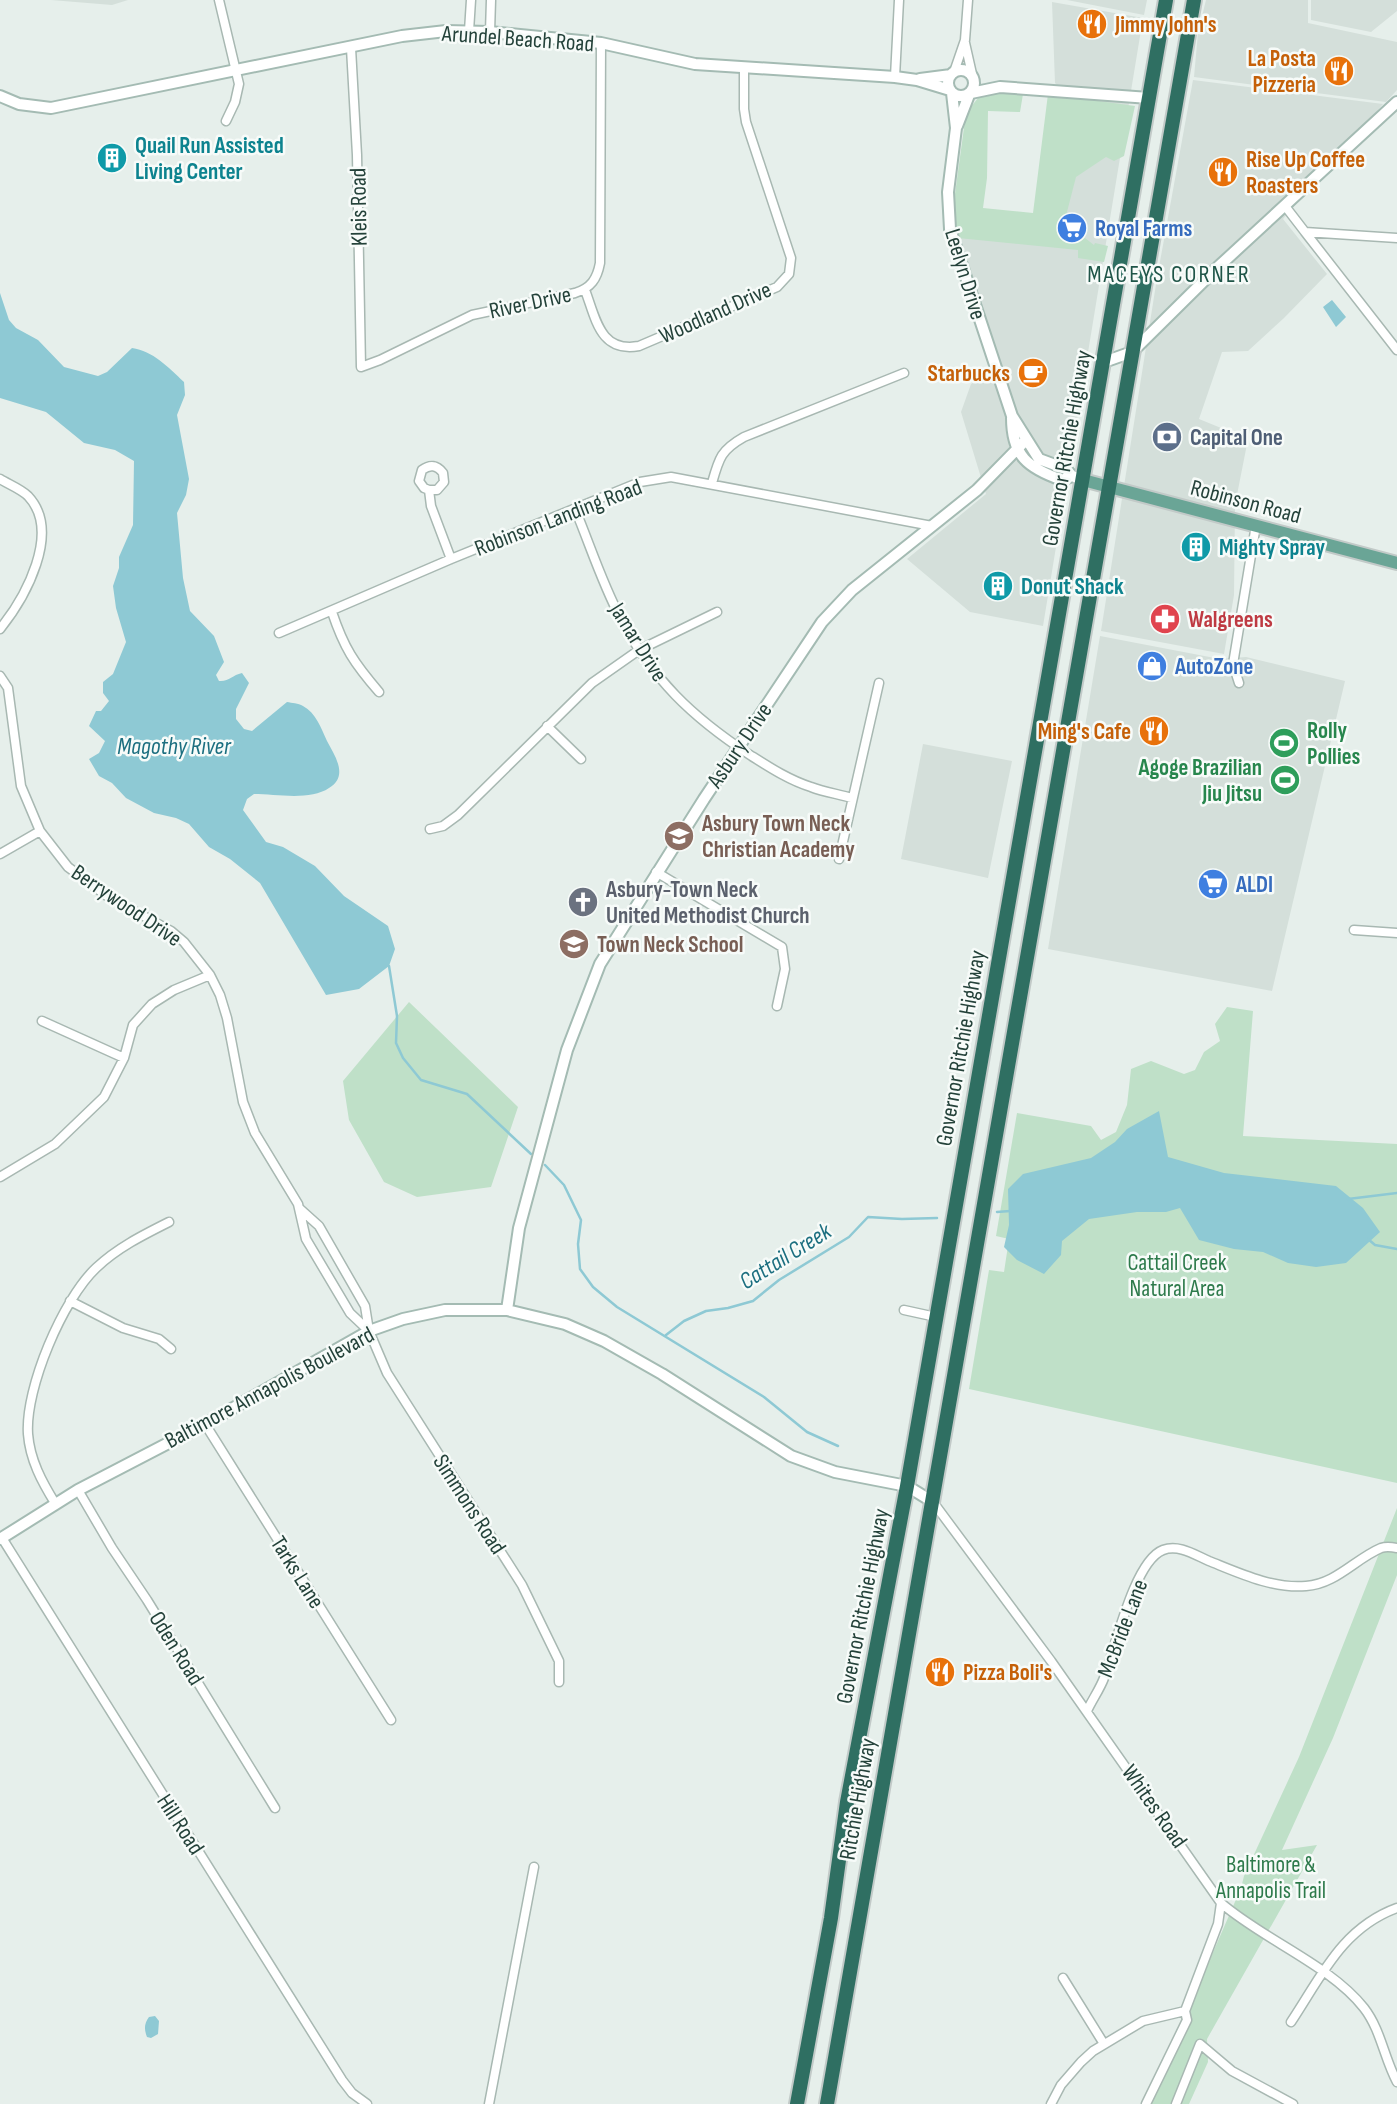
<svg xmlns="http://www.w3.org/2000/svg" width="1397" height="2104" viewBox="0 0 1397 2104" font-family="'Sofia Sans Condensed',sans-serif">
<rect width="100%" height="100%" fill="#e6efeb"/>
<path fill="#d4dfda" d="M51,0H128L112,5Z
M1067,0H1147L1144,15Z
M1206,0H1308V23L1397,42V90L1386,102L1194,77L1198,33Z
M1311,0H1397V11L1371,32L1311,20Z
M1052,2L1143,18L1043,626L970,612L907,559L986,494L961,412L971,384L990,373L960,234L1054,244L1079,109L1055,83Z
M1193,80L1383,104L1283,219L1327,274L1284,318L1248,351L1222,352L1199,419L1248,439L1235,505L1234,595L1224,654L1101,631L1157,278Z
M1100,636L1220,659L1246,657L1345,681L1272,991L1048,949Z
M923,744L1012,761L988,878L901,859Z"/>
<path fill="#bfe0c8" d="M990,93L1023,94L1020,112L988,111L987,178L983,208L1033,213L1048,94L1135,106L1124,156L1114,161L1106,157L1076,177L1060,239L1078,242L1085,238L1094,245L1095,243L1108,246L1104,262L1078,258V250L958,238L951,223L966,113L978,98Z
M409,1002L518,1107L491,1187L417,1197L384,1182L349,1120L343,1081Z
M1227,1007L1253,1011L1243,1136L1397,1144V1483L969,1389L989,1270L1004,1272L1009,1239L996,1236L1017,1113L1091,1126L1101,1140L1116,1132L1127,1105L1131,1069L1151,1061L1184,1074L1195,1070L1204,1052L1220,1041L1215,1024Z
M1397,1508V1575L1333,1738L1282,1850L1317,1845L1207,2039L1208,2062L1189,2104H1147L1241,1888L1244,1876L1299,1757Z"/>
<path fill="#8ec9d4" d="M0,293L9,320L16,328L38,340L64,367L98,376L107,372L132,348C153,351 168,367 184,382L185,395L177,415L189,479L186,495L177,513L183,578L190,611L214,636L224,662L216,675L219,681C229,682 232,675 242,673L249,683L236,709V719L244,729L252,731L287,702C292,703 298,703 303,706C316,713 321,728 327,741C335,756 349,776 329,788C310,801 276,794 254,794L247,799L243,810L266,842L283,847L315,866L344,896L388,926L395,949L389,966L359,989L326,995L260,883L230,859L209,847L189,824L176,818L154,813L126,798L112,783L99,776L89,759L99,753L105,741L89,726L96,711H101L109,701L103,693V682L113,674L126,642L116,608L113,586L119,568V557L133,525L134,461L115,450L84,443L46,412L0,398Z
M1332,300L1346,317L1336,327L1323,307Z
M1159,1111L1168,1157L1224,1173L1336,1186L1363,1208L1380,1232L1346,1263L1316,1267L1288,1263L1263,1252L1234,1249L1199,1240L1180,1208L1166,1212H1137L1089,1219L1062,1241L1061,1255L1044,1274L1017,1260L1004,1247L1009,1225L1008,1189L1023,1174L1091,1158L1115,1142L1127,1129Z
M155,2016L159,2021L158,2034L151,2038L147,2037C144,2029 144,2024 149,2017Z"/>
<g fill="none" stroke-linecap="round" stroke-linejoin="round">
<path stroke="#8ec9d4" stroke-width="2.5" d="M389,966L397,1016L396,1043L403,1058L421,1080L467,1094L531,1154
M545,1165L564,1185L581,1220L578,1244L580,1269L593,1287L617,1307L764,1397L807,1432L838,1446
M1348,1199L1397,1193
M997,1212L1010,1211
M1368,1239L1375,1245L1397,1249
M666,1335L684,1321L706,1311L728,1308L753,1301L779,1280L849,1237L868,1217L902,1219L937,1218"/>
<g stroke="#a8b8b2" stroke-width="11">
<path id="street" d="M219,0L239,84L235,102L226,121
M469,31L471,0
M490,32L491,0
M965,43L972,74
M351,48L357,155L361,367L380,360L472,315L575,293C591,288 597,279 600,263L601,43
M954,72L965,40L968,0
M895,77L899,0
M1285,206L1305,232L1397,238
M1305,232L1397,350
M585,290C596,319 600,353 639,346L777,287L789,274L791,258L746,122L744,109V68
M0,479C8,484 21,489 28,496C62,532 25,598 0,629
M712,483C719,458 721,450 744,437L904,373
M429,490H437L444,482L443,473C437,465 430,464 422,470L419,481L424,488L429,490L431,506L451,559
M575,509C590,545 602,583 620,617C652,679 692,717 750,755C769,767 789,780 811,787C824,792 838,794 852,798
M332,612C344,648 354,663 379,692
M279,633L451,559L640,482L671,477L932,526
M0,676L8,688L21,786L40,831L68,867L107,896L171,931L184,942L210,975L220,995L227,1018L243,1102L255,1133L298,1204L306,1239L350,1313L369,1331
M1239,683L1233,664L1256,525
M547,726L581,759
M430,829L443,826L458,815L592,683L639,650L717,612
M0,854L40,831
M839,859L879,683
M656,872L782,947L785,969L777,1006
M1354,930L1397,933
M42,1021L124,1058
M0,1177L55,1144L104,1097L124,1058L133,1025L152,1004L174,990L210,975
M299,1208L319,1226L365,1306L369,1331L387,1373L522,1585L559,1661V1682
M70,1301L123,1328L159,1339L171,1349
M904,1310L936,1317
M205,1424L391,1720
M78,1490L112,1548L147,1600L275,1808
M933,1502L1051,1661L1221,1903C1264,1940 1330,1965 1364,2008C1381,2030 1384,2058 1397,2082
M55,1503C42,1482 30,1460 28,1434C25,1388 63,1299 96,1268C117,1248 143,1235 169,1222
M2,1538L342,2080L352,2093L367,2104
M1087,1711C1092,1700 1100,1689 1104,1678C1115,1649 1134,1561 1163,1550C1179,1544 1195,1555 1209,1561C1239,1573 1273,1589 1306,1586C1336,1584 1355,1559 1381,1548C1387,1546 1392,1547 1397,1548
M1063,1978L1104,2044
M1291,2022C1321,1977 1342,1928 1397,1908
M489,2104L534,1867
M1051,2104L1061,2085L1081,2062L1093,2051L1143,2021L1185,2011
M1146,2104L1187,2020L1185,2011L1218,1924L1221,1903
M1176,2104L1200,2044L1232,2071L1293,2104"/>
</g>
<g stroke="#a4bbb3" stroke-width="14">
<path id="secondary" d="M948 83a13 13 0 1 1 26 0a13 13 0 1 1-26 0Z
M920,79L951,75
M952,93L956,128L948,192L950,229L1012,416L1039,459L1066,469L1072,476L1083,480
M971,93L1000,87L1149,98
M0,96L19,104L51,108L402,36L446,31L490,32L601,43L695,64L895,77L917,80L950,90
M957,126L969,95
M1104,362L1132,352L1218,267L1397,102
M1012,418C1012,456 1028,468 1062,480L1072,476
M507,1310L519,1228L567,1050L600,964L704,799L822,622L852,590L977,490L1026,440
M0,1539L78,1490L205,1424L369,1331L403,1319L445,1310H507L565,1324L604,1341L662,1374L791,1456L835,1472L907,1486L933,1502"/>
</g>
<g stroke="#c2cac8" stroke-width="16">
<path id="primary" d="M1083,480L1397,563"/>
</g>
<g stroke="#c2cac8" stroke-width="18">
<path id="highway" d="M797,2104L831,1918L847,1802L907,1486L1166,0
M827,2104L1194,0"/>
</g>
<use href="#street" stroke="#fff" stroke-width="8"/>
<use href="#secondary" stroke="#fff" stroke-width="10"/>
<use href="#primary" stroke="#6aa596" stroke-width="12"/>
<use href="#highway" stroke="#2f6f62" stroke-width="14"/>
</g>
<defs>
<g id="restaurant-disc" transform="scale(1.575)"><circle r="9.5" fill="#e8710a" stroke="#f7fbf9"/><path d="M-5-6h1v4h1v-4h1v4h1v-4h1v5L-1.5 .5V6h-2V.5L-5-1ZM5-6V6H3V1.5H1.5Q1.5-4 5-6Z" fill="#fff"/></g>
<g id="building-disc" transform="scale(1.575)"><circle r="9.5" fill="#0f9aa8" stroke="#f7fbf9"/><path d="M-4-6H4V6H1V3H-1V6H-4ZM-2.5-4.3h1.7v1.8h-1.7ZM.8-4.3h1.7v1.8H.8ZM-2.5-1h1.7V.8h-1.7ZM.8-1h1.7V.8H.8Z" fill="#fff"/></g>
<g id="supermarket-disc" transform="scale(1.575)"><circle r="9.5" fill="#3f7fe0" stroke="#f7fbf9"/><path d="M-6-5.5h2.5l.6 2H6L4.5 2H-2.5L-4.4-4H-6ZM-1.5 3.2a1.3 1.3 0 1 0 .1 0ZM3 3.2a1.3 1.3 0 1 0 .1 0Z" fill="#fff"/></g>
<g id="cafe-disc" transform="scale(1.575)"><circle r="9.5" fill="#e8710a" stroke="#f7fbf9"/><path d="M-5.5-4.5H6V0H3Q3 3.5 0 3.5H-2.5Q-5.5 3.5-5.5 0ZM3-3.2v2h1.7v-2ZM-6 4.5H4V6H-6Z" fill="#fff"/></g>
<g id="bank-disc" transform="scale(1.575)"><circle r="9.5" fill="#5c6f8a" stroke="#f7fbf9"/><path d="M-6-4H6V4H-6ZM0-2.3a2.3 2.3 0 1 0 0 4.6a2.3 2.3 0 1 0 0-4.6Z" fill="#fff"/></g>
<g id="pharmacy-disc" transform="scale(1.575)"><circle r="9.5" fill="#e0444e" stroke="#f7fbf9"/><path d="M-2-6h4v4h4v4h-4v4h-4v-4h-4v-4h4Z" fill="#fff"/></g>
<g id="shop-disc" transform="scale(1.575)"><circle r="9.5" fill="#3f7fe0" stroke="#f7fbf9"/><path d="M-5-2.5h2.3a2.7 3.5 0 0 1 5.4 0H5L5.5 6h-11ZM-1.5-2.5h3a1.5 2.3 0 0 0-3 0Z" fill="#fff"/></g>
<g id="stadium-disc" transform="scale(1.575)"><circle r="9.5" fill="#2e9e5b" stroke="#f7fbf9"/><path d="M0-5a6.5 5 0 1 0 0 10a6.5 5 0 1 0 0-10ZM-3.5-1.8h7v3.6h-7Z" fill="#fff"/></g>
<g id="school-disc" transform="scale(1.575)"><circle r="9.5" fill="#8d6e63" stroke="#f7fbf9"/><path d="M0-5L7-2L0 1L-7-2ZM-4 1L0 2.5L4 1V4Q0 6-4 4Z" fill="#fff"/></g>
<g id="church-disc" transform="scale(1.575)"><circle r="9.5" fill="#6b7280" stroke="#f7fbf9"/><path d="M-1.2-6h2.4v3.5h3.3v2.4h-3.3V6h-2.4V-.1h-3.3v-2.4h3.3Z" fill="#fff"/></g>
</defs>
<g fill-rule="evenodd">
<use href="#restaurant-disc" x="1092" y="24"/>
<use href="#restaurant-disc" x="1339" y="71"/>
<use href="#building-disc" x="112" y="158"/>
<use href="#restaurant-disc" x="1223" y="172"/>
<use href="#supermarket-disc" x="1072" y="228"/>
<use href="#cafe-disc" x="1033" y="373"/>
<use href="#bank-disc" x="1167" y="437"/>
<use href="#building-disc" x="1196" y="547"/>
<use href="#building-disc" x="998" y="586"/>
<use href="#pharmacy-disc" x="1165" y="619"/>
<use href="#shop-disc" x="1152" y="666"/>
<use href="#restaurant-disc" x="1154" y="731"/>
<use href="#stadium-disc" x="1284" y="743"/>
<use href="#stadium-disc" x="1285" y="780"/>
<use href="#school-disc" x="679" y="836"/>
<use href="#supermarket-disc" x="1213" y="884"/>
<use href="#church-disc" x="583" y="902"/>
<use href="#school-disc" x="574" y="944"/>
<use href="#restaurant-disc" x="940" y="1672"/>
</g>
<g text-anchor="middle" stroke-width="5" stroke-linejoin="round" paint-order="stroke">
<g font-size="23" font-weight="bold" fill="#c56008" stroke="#f7fbf9" text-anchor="start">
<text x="1115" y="32">Jimmy John's</text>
<text x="1316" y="66" text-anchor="end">La Posta<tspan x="1316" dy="26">Pizzeria</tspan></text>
<text x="1246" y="167">Rise Up Coffee<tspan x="1246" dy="26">Roasters</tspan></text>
<text x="1010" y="381" text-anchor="end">Starbucks</text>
<text x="1131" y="739" text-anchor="end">Ming's Cafe</text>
<text x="963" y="1680">Pizza Boli's</text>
</g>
<g font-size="23" fill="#24423a" stroke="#f7fbf9">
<text transform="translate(518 38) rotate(4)" y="8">Arundel Beach Road</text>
<text transform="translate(358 207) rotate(-91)" y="8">Kleis Road</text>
<text transform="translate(966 274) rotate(73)" y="8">Leelyn Drive</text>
<text transform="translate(530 302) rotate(-12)" y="8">River Drive</text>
<text transform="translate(715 312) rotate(-24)" y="8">Woodland Drive</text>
<text transform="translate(1066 448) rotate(-80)" y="8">Governor Ritchie Highway</text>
<text transform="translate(1246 501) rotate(15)" y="8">Robinson Road</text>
<text transform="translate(558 517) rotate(-21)" y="8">Robinson Landing Road</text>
<text transform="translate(639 642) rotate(58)" y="8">Jamar Drive</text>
<text transform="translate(739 745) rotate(-56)" y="8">Asbury Drive</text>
<text transform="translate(127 905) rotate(34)" y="8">Berrywood Drive</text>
<text transform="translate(960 1048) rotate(-80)" y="8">Governor Ritchie Highway</text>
<text transform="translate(269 1387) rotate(-28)" y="8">Baltimore Annapolis Boulevard</text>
<text transform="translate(470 1504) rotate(57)" y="8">Simmons Road</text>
<text transform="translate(298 1572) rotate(58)" y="8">Tarks Lane</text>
<text transform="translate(862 1606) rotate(-79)" y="8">Governor Ritchie Highway</text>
<text transform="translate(1122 1628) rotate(-69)" y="8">McBride Lane</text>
<text transform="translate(177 1648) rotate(58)" y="8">Oden Road</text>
<text transform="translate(857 1799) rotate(-80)" y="8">Ritchie Highway</text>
<text transform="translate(1155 1806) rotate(55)" y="8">Whites Road</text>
<text transform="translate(181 1824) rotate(57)" y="8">Hill Road</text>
</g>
<g font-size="23" font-weight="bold" fill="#0d838f" stroke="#f7fbf9" text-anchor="start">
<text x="135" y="153">Quail Run Assisted<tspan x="135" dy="26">Living Center</tspan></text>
<text x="1219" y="555">Mighty Spray</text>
<text x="1021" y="594">Donut Shack</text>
</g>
<g font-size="23" font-weight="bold" fill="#366cbe" stroke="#f7fbf9" text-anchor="start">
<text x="1095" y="236">Royal Farms</text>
<text x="1175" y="674">AutoZone</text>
<text x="1236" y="892">ALDI</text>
</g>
<g font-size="23" font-weight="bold" fill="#4e5e75" stroke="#f7fbf9" text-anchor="start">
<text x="1190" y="445">Capital One</text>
</g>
<g font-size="23" font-weight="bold" fill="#be3a42" stroke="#f7fbf9" text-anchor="start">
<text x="1188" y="627">Walgreens</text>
</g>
<g font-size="23" font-weight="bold" fill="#27864d" stroke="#f7fbf9" text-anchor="start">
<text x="1307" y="738">Rolly<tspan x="1307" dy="26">Pollies</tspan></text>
<text x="1262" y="775" text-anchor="end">Agoge Brazilian<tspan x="1262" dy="26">Jiu Jitsu</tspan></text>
</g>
<g font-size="23" font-weight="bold" fill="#785e54" stroke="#f7fbf9" text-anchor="start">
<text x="702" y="831">Asbury Town Neck<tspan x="702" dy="26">Christian Academy</tspan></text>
<text x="597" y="952">Town Neck School</text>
</g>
<g font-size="23" font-weight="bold" fill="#5b616d" stroke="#f7fbf9" text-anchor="start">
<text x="606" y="897">Asbury-Town Neck<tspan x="606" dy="26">United Methodist Church</tspan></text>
</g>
<g font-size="23" fill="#2d7a4b" stroke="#f7fbf9">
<text x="1177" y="1270">Cattail Creek<tspan x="1177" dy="26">Natural Area</tspan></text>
<text x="1271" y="1872">Baltimore &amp;<tspan x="1271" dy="26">Annapolis Trail</tspan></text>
</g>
<g font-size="24" letter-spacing="2" fill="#1f5548" stroke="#f7fbf9">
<text x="1169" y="282">MACEYS CORNER</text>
</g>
<g font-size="24" font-style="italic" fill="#1c6f80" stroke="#f7fbf9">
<text x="174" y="754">Magothy River</text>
<text transform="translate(785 1256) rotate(-32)" y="8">Cattail Creek</text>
</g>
</g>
</svg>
